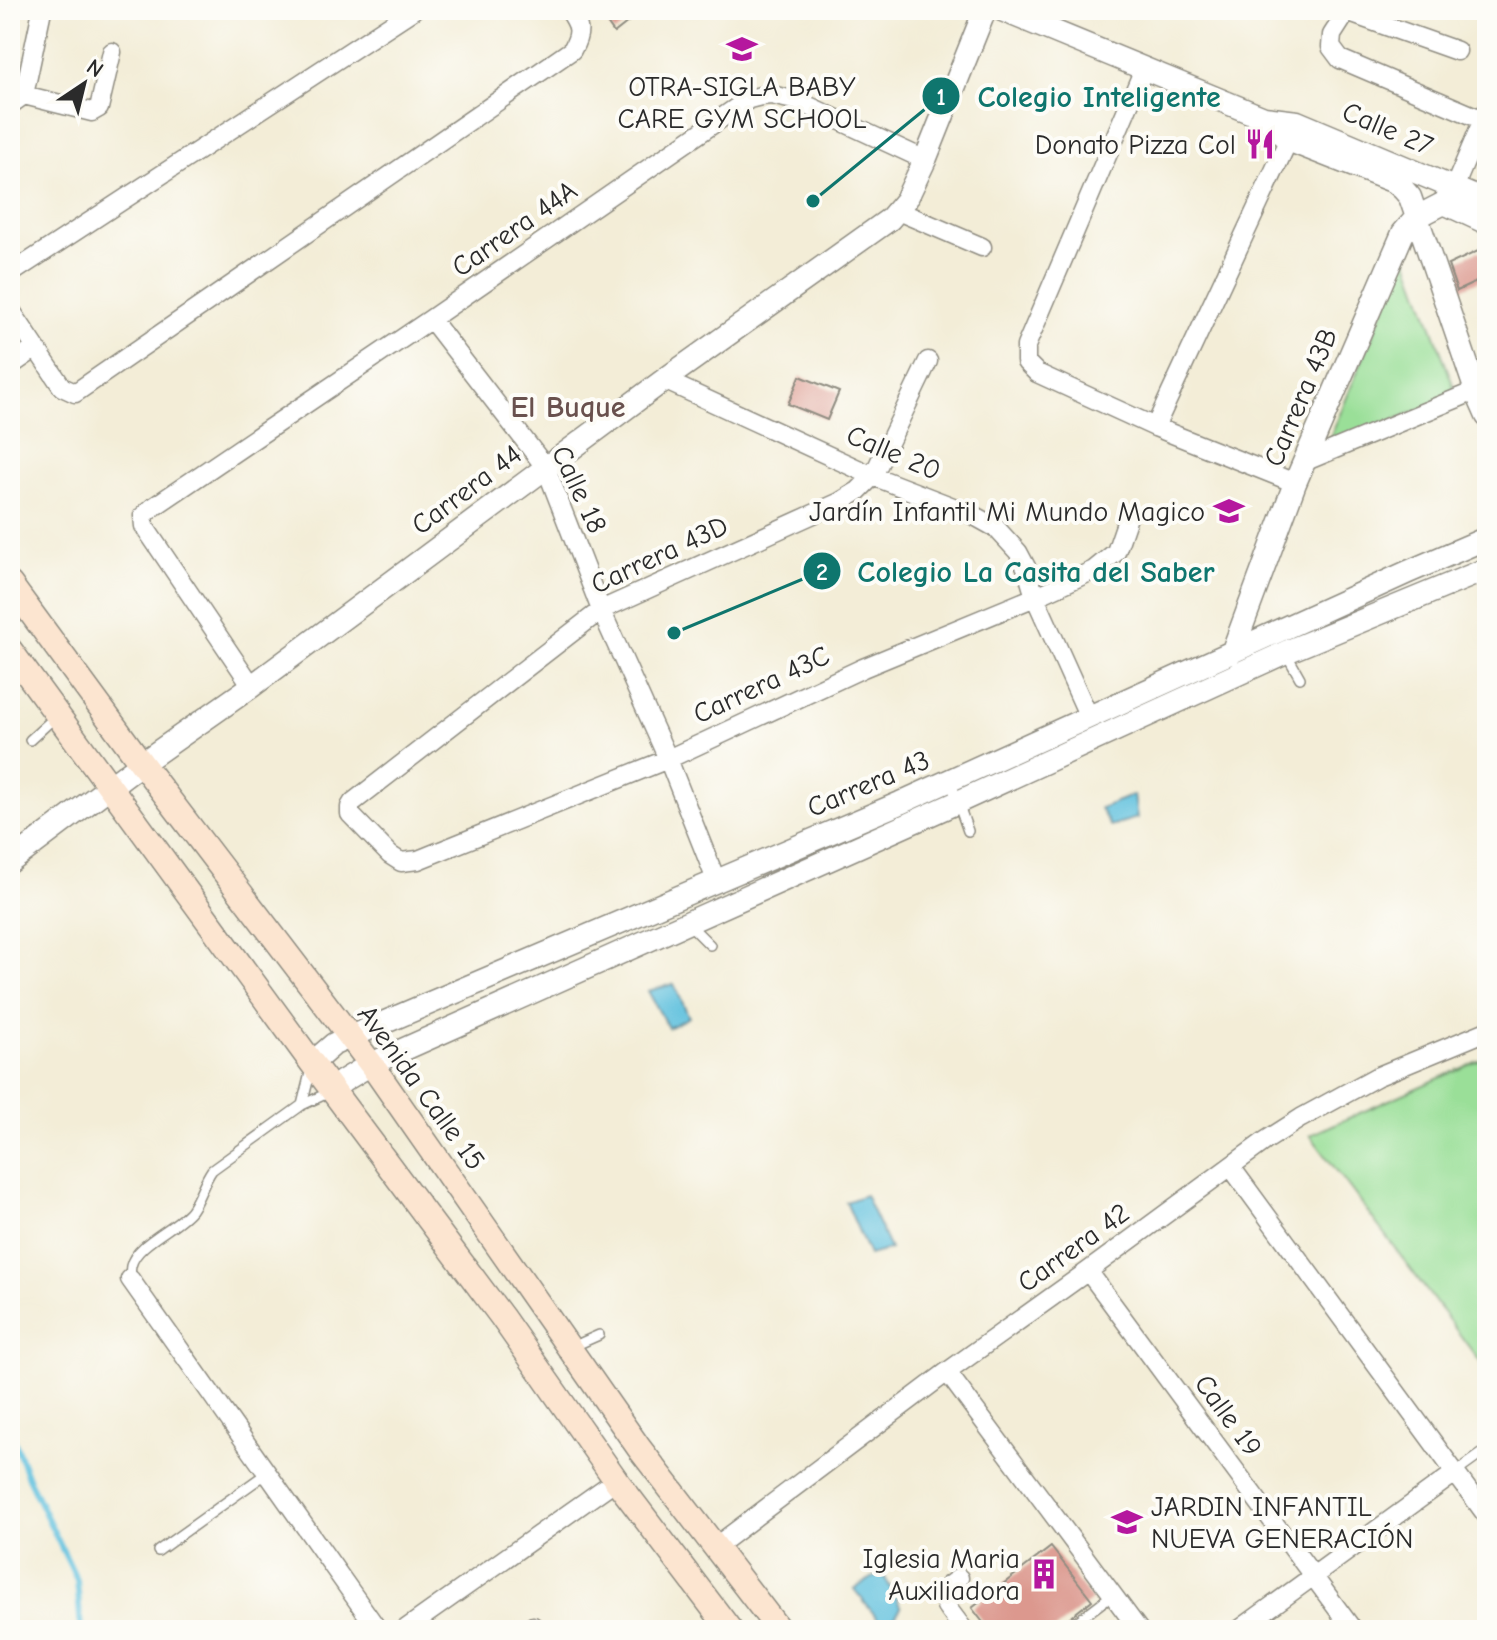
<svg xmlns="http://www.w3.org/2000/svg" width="1497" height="1640" viewBox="0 0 1497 1640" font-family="'Comic Neue',sans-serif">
<rect width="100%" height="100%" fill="#fdfcf7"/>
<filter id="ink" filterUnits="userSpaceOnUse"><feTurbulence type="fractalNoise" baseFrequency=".0125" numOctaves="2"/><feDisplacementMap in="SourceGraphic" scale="16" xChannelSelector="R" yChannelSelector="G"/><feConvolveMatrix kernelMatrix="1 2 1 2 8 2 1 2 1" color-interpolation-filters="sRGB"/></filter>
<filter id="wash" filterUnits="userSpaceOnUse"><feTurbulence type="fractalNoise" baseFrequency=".006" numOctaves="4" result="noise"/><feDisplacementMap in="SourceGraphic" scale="32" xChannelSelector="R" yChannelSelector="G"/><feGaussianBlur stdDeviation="1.8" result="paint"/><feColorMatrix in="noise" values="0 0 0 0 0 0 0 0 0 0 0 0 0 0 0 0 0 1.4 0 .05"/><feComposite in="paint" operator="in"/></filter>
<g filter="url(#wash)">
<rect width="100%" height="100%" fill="#f3edd7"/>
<path fill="#9adf98" stroke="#628562" stroke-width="2" d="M1406,255L1457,396L1327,445Z
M1487,1057V1371L1310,1135Z"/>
<path fill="#60c1de" stroke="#467684" stroke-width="2" d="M1134,795L1137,818L1110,826L1100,808Z
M674,984L689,1017L668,1028L648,991Z
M865,1195L890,1249L869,1255L846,1202Z
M882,1572L901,1608L886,1629L854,1589Z"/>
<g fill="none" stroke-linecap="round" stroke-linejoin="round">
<path stroke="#60c1de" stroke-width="6" d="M10,1429L28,1478L77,1580L81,1630"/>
</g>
<g id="blocks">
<path fill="#dc988e" d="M598,10H643L614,33Z
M1478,251L1487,254V277L1457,291L1448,265Z
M800,376L839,392L827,420L788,404Z
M1051,1547L1092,1600L1054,1630H989L972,1608Z"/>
</g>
</g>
<g filter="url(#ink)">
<use href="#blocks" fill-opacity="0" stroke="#8f8c81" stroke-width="2"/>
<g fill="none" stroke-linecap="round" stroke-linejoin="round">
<g stroke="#8f8c81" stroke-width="12">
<path id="service" d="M1286,653L1300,678
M30,740L55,717
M950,780L968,831
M689,924L710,945
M302,1105L311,1069
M130,1279C131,1275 130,1271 131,1266C136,1243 177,1228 191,1210C200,1197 203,1183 212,1170L302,1105L332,1091
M572,1347L599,1335
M1455,1473L1487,1450
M158,1551L267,1473
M1066,1630L1113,1594"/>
</g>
<g stroke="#8f8c81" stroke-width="21">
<path id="minor" d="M1348,10L1332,35L1331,47L1340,59L1483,120
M1347,12L1457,51
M1144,69L1026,346V362L1037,373L1155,427L1295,483
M24,95L42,10
M10,105L24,95L92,112L99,108L112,52
M1454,188L1487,110
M898,211L982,247
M10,274L413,10
M10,309L62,387L75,393L572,50C582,32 580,26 569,10
M431,319L546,468L601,610L668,759L716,880
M928,361L873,476L858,491L840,502L601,610L353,802L350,807V814L390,855L401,862L418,860L668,759L863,668L1035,597L1094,570L1116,552L1128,517
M10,366L36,348
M664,380L873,476L971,514L996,528L1018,552L1026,567L1035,597L1089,717
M1155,427L1294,128
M1306,461L1487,386
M252,686L144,526L143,516L152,508L431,319L749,99L761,96L771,95L798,101L925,160
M1231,1167L1487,1516
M1088,1271L1353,1630
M130,1279L378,1630
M947,1372L1139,1630
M715,1547L947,1372L1088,1271L1265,1141L1301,1118L1376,1077L1487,1031
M959,1578L948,1586L946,1606L964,1630
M533,1626L537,1630
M404,1630L616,1480
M1239,1630L1455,1473"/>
</g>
<g stroke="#8f8c81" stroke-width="25">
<path id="tertiary" d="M1002,10L1264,118L1297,122L1487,202
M1264,118L1288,140L1395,182L1403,189L1410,197L1476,391L1487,416
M1444,203L1487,223
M1232,653L1295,483L1403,233L1417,217L1444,203L1454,188
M10,862L128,773L252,686L664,380L890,219L906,200L925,160L985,10
M312,1063L334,1044L350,1037L900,803L1408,572L1487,538
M332,1091L343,1081L371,1064L958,802L1286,652L1487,569"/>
</g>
<g stroke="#8f8c81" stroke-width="27">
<path id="secondary" d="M10,584L142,764L371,1064L639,1448L779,1630
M10,650L312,1063L502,1317L616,1480L730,1630"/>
</g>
<use href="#service" stroke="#fff" stroke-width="9"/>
<use href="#minor" stroke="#fff" stroke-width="18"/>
<use href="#tertiary" stroke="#fff" stroke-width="22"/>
<use href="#secondary" stroke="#fce5d0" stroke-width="24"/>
</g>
</g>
<defs>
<g id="school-bare" transform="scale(2.4)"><path d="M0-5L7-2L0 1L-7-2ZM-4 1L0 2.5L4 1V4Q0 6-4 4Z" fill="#b5179e" stroke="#fdfcf7" stroke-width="2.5" paint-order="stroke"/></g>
<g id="restaurant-bare" transform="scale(2.4)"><path d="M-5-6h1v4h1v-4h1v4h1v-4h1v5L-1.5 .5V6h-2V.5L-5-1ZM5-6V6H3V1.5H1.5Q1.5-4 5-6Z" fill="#b5179e" stroke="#fdfcf7" stroke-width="2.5" paint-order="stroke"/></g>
<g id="building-bare" transform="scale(2.4)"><path d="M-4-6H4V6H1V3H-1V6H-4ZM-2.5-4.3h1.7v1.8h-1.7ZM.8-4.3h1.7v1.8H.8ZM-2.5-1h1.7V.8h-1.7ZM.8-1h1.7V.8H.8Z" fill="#b5179e" stroke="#fdfcf7" stroke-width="2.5" paint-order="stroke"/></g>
</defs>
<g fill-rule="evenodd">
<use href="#school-bare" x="742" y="49"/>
<use href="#restaurant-bare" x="1260" y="144"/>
<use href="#school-bare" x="1229" y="511"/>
<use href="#school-bare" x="1127" y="1522"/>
<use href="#building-bare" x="1044" y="1574"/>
</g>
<g text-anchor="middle" stroke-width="8" stroke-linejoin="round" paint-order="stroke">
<g font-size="28" fill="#2b2b2b" stroke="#fdfcf7" text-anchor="end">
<text x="742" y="96" text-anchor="middle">OTRA-SIGLA BABY<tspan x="742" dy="32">CARE GYM SCHOOL</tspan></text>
<text x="1236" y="154">Donato Pizza Col</text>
<text x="1205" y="521">Jardín Infantil Mi Mundo Magico</text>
<text x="1151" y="1516" text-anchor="start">JARDIN INFANTIL<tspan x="1151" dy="32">NUEVA GENERACIÓN</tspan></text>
<text x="1020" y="1568">Iglesia Maria<tspan x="1020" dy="32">Auxiliadora</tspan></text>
</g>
<g font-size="28" fill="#2b2b2b" stroke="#fdfcf7">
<text transform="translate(1388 128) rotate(23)" y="10">Calle 27</text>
<text transform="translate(514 228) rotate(-35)" y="10">Carrera 44A</text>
<text transform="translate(1300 397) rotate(-67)" y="10">Carrera 43B</text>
<text transform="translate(894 452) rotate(23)" y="10">Calle 20</text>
<text transform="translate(466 489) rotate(-37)" y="10">Carrera 44</text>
<text transform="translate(580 489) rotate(65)" y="10">Calle 18</text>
<text transform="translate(659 554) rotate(-25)" y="10">Carrera 43D</text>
<text transform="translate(761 684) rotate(-25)" y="10">Carrera 43C</text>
<text transform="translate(868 783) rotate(-23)" y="10">Carrera 43</text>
<text transform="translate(422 1087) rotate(54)" y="10">Avenida Calle 15</text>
<text transform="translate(1073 1247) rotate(-36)" y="10">Carrera 42</text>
<text transform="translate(1229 1415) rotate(54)" y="10">Calle 19</text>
</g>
<g font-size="30" font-weight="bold" fill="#69514e" stroke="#fdfcf7">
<text x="568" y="417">El Buque</text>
</g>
</g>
<path fill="none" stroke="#0f766e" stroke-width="3" d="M813 201L941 96M674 633L822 571"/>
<g fill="#0f766e" stroke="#fdfcf7" stroke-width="3">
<circle cx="813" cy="201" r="8"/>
<circle cx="674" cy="633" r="8"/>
<circle cx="941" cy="96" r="20"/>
<circle cx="822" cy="571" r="20"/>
</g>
<g font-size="24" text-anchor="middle" font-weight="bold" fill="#fff">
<text x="941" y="105">1</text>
<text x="822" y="580">2</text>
</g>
<g font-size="30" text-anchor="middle" font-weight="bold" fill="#0f766e" stroke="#fdfcf7" stroke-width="8" stroke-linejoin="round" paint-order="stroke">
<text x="1099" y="107">Colegio Inteligente</text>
<text x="1036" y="582">Colegio La Casita del Saber</text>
</g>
<rect width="1497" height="1640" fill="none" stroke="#fdfcf7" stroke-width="40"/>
<g transform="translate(84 84) rotate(35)" stroke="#fdfcf7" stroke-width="6" paint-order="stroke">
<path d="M0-6L14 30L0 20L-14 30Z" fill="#2b2b2b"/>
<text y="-12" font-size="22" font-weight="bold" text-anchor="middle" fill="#2b2b2b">N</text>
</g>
</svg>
